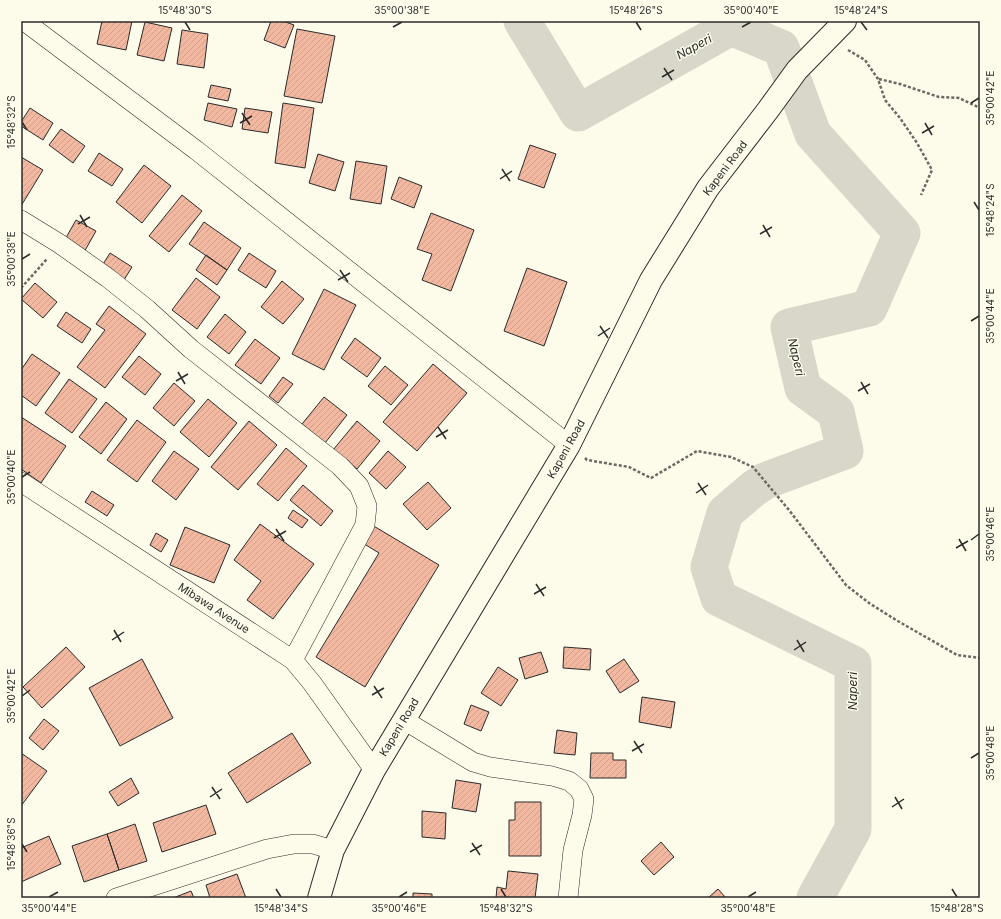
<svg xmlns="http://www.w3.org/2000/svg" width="1001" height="919" viewBox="0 0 1001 919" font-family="Inter,sans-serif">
<defs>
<pattern id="building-hatch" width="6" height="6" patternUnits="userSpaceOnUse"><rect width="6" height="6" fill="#f2b8a0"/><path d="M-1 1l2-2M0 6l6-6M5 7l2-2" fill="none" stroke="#d09e8a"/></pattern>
</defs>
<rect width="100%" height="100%" fill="#fdfbea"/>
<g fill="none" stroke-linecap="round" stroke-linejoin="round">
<path stroke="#d8d7c9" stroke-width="37" d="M522,21L578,113L731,27L781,48L813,134L902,233L869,308L789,327L803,388L836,412L845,451L765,481L753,489L725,513L709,567L719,598L853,664V829L815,898"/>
</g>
<path fill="url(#building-hatch)" stroke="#2b2b2b" d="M102,21H132L126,50L97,44Z
M271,21H283L294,25L285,48L264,40Z
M145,22L172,28L164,61L137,55Z
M297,29L335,36L322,103L284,96Z
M182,30L208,34L204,68L177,64Z
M211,85L231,89L228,101L208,97Z
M208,103L237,109L232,127L204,120Z
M283,103L314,108L305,168L275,163Z
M30,108L53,123L43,140L21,126V122Z
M245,108L272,112L268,133L242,129Z
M61,129L85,146L73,163L49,145Z
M530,145L556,154L544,188L518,179Z
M99,153L123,169L112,186L88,171Z
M318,154L344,162L335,191L309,183Z
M21,157L43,170L21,206Z
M356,161L387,166L381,204L350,199Z
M144,165L171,186L142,223L116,202Z
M399,177L422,186L414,208L391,199Z
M182,195L202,211L169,252L149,236Z
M431,213L474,230L451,291L422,280L432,254L417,249Z
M76,220L96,231L83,254L63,243Z
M204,222L241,248L227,270L189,244Z
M110,253L132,267L122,283L100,269Z
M249,253L276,271L266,288L238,270Z
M206,255L227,270L217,285L196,270Z
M527,268L567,282L544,346L504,331Z
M196,278L220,297L197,329L172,310Z
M282,281L304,299L283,324L261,307Z
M35,283L57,302L43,318L21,299Z
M324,289L356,305L324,370L292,354Z
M109,306L146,334L105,388L77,367L105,330L96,324Z
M66,312L91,329L82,343L57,326Z
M225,314L246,332L229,354L207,337Z
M355,338L381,358L367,377L341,358Z
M255,339L280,358L261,384L235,365Z
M32,354L60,373L36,406L21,395V370Z
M139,356L161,374L145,395L122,377Z
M433,364L467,393L417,451L383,422Z
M385,366L408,385L391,405L368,386Z
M283,377L293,384L278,403L269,396Z
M69,379L97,399L72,433L45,413Z
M174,383L195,401L174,426L153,408Z
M324,397L347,415L325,443L302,424Z
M208,399L237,423L209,457L180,432Z
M106,402L127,419L101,454L79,437Z
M21,417L66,446L41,483L21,469Z
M137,420L166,442L137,482L107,460Z
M249,421L277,445L238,490L211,467Z
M357,421L380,441L357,469L333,450Z
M286,448L307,466L278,501L257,484Z
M174,451L199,469L176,500L152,481Z
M388,451L406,467L386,489L369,473Z
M428,482L451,508L427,530L403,504Z
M303,485L333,511L321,526L290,500Z
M92,491L114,505L107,516L85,502Z
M293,510L308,520L302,528L288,518Z
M260,524L314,564L273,619L247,600L261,581L234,560Z
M372,525L439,565L365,687L316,657L379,553L361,542Z
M185,527L230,545L214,583L170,565Z
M156,533L168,540L161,552L150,545Z
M66,647L85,667L42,708L23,687Z
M564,647L591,649L590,670L563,668Z
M541,652L548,672L525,679L519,658Z
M142,659L173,718L120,746L89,688Z
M624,659L639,681L620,693L606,671Z
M498,667L518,680L501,706L481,693Z
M642,697L675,702L671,728L639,722Z
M471,705L489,712L481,731L464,724Z
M44,719L59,731L43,750L29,738Z
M557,730L577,733L575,755L554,753Z
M292,733L311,763L247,803L228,773Z
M21,753L47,771L21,806Z
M591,753H613V760H626V778H590Z
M131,778L139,793L118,806L109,792Z
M456,780L481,784L476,812L452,808Z
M515,802H541V856H509V820H515Z
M206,805L216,834L162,852L153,823Z
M422,811L446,813L445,839L422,837Z
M135,824L147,861L119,870L107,834Z
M107,834L119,870L84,882L72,846Z
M49,836L61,864L21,882V848Z
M661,842L674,857L654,875L641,861Z
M508,871L538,874L535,898H496L497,887L506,889Z
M237,874L246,898H210L206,885Z
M718,889L726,898H708Z
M191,891L194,898H173Z
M413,893L432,894V898H413Z"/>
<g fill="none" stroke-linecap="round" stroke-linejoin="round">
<g stroke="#2b2b2b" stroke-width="20">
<path id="minor" d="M24,21L196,150L569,445
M21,220L60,244L108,278L147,309L191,349L340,466L359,486L367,506L365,525L293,660
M21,482L293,660L312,683L374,770
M404,720L473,762L490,767L552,776L569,781L579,789L584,799L582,815L573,850L568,898
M116,898L267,849L294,844H313L333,850"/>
</g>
<g stroke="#2b2b2b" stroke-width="24">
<path id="secondary" d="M319,898L333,850L374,770L569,445L651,280L708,188L768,110L797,70L845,21"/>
</g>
<path stroke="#6a6964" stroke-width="2.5" stroke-dasharray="3 2" stroke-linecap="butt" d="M848,50L865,60L878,79L885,100L900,118L917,143L932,170L921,195
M879,79L900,84L939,97L959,98L980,108
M21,288L47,259
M585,458L587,460L629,467L651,478L697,451L731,457L753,467L789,510L846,585L869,603L896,620L957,655L980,658"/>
<use href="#minor" stroke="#fdfbea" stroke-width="19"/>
<use href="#secondary" stroke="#fdfbea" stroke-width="22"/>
</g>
<path fill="none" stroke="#2b2b2b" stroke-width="1.5" d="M185,22L190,30M636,22L641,30M861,22L867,30M393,27L402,22M742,27L751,22M664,68L672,80M662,77L674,70M971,103L979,98M242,113L250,125M22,122L27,130M240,123L252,116M925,123L932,135M922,133L934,126M502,169L510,181M500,179L512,171M974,202L979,210M80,215L87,227M78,224L90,217M763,225L770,237M760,234L772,227M22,259L30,254M340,270L348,282M338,280L350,273M971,321L979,316M600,326L608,338M598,336L610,328M178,372L185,384M176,381L188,374M861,382L868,394M858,391L870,384M438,427L446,439M436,437L448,430M22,477L30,472M698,483L706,495M696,493L708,485M276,529L284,541M274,538L286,531M959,539L966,551M971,540L979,534M956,548L968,541M536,584L544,596M534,594L546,587M114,630L121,642M112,640L124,632M797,640L804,652M794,650L806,642M374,686L382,698M372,695L384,688M22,696L30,690M634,741L642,753M632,751L644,744M971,758L979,753M212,787L220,799M210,797L222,789M895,797L902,809M892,807L904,799M472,843L480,855M22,844L27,852M470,852L482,845M276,889L281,897M501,889L506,897M952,889L957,897M49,897L58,892M399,897L407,892M748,897L756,892"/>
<g text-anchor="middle" stroke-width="3" stroke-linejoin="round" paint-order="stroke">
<g font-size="11" fill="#2b2b2b" stroke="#fdfbea">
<text transform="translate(725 168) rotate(-53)" y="4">Kapeni Road</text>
<text transform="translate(566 449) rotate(-61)" y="4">Kapeni Road</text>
<text transform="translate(214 608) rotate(33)" y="4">Mibawa Avenue</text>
<text transform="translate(399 727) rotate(-59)" y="4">Kapeni Road</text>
</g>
<g font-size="12" font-style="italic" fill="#2b2b2b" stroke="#fdfbea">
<text transform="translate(694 47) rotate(-29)" y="4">Naperi</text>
<text transform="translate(796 357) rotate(77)" y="4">Naperi</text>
<text transform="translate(853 691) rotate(-90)" y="4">Naperi</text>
</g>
</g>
<rect width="1001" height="919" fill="none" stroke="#fdfbea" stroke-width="44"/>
<rect x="22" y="22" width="957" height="875" fill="none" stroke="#2b2b2b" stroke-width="1.5"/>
<g font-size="10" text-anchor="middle" fill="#2b2b2b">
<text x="185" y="14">15°48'30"S</text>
<text x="402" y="14">35°00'38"E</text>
<text x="636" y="14">15°48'26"S</text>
<text x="751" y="14">35°00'40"E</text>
<text x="861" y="14">15°48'24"S</text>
<text transform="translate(990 98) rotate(-90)" y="4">35°00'42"E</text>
<text transform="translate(11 122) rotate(-90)" y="4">15°48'32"S</text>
<text transform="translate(990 210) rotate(-90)" y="4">15°48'24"S</text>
<text transform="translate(11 259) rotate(-90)" y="4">35°00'38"E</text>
<text transform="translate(990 316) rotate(-90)" y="4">35°00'44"E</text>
<text transform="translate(11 477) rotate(-90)" y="4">35°00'40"E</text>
<text transform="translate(990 534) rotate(-90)" y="4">35°00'46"E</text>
<text transform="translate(11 696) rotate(-90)" y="4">35°00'42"E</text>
<text transform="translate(990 753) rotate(-90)" y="4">35°00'48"E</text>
<text transform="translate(11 844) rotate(-90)" y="4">15°48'36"S</text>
<text x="49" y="912">35°00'44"E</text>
<text x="281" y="912">15°48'34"S</text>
<text x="399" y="912">35°00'46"E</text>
<text x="506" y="912">15°48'32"S</text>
<text x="748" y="912">35°00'48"E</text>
<text x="957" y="912">15°48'28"S</text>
</g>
</svg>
